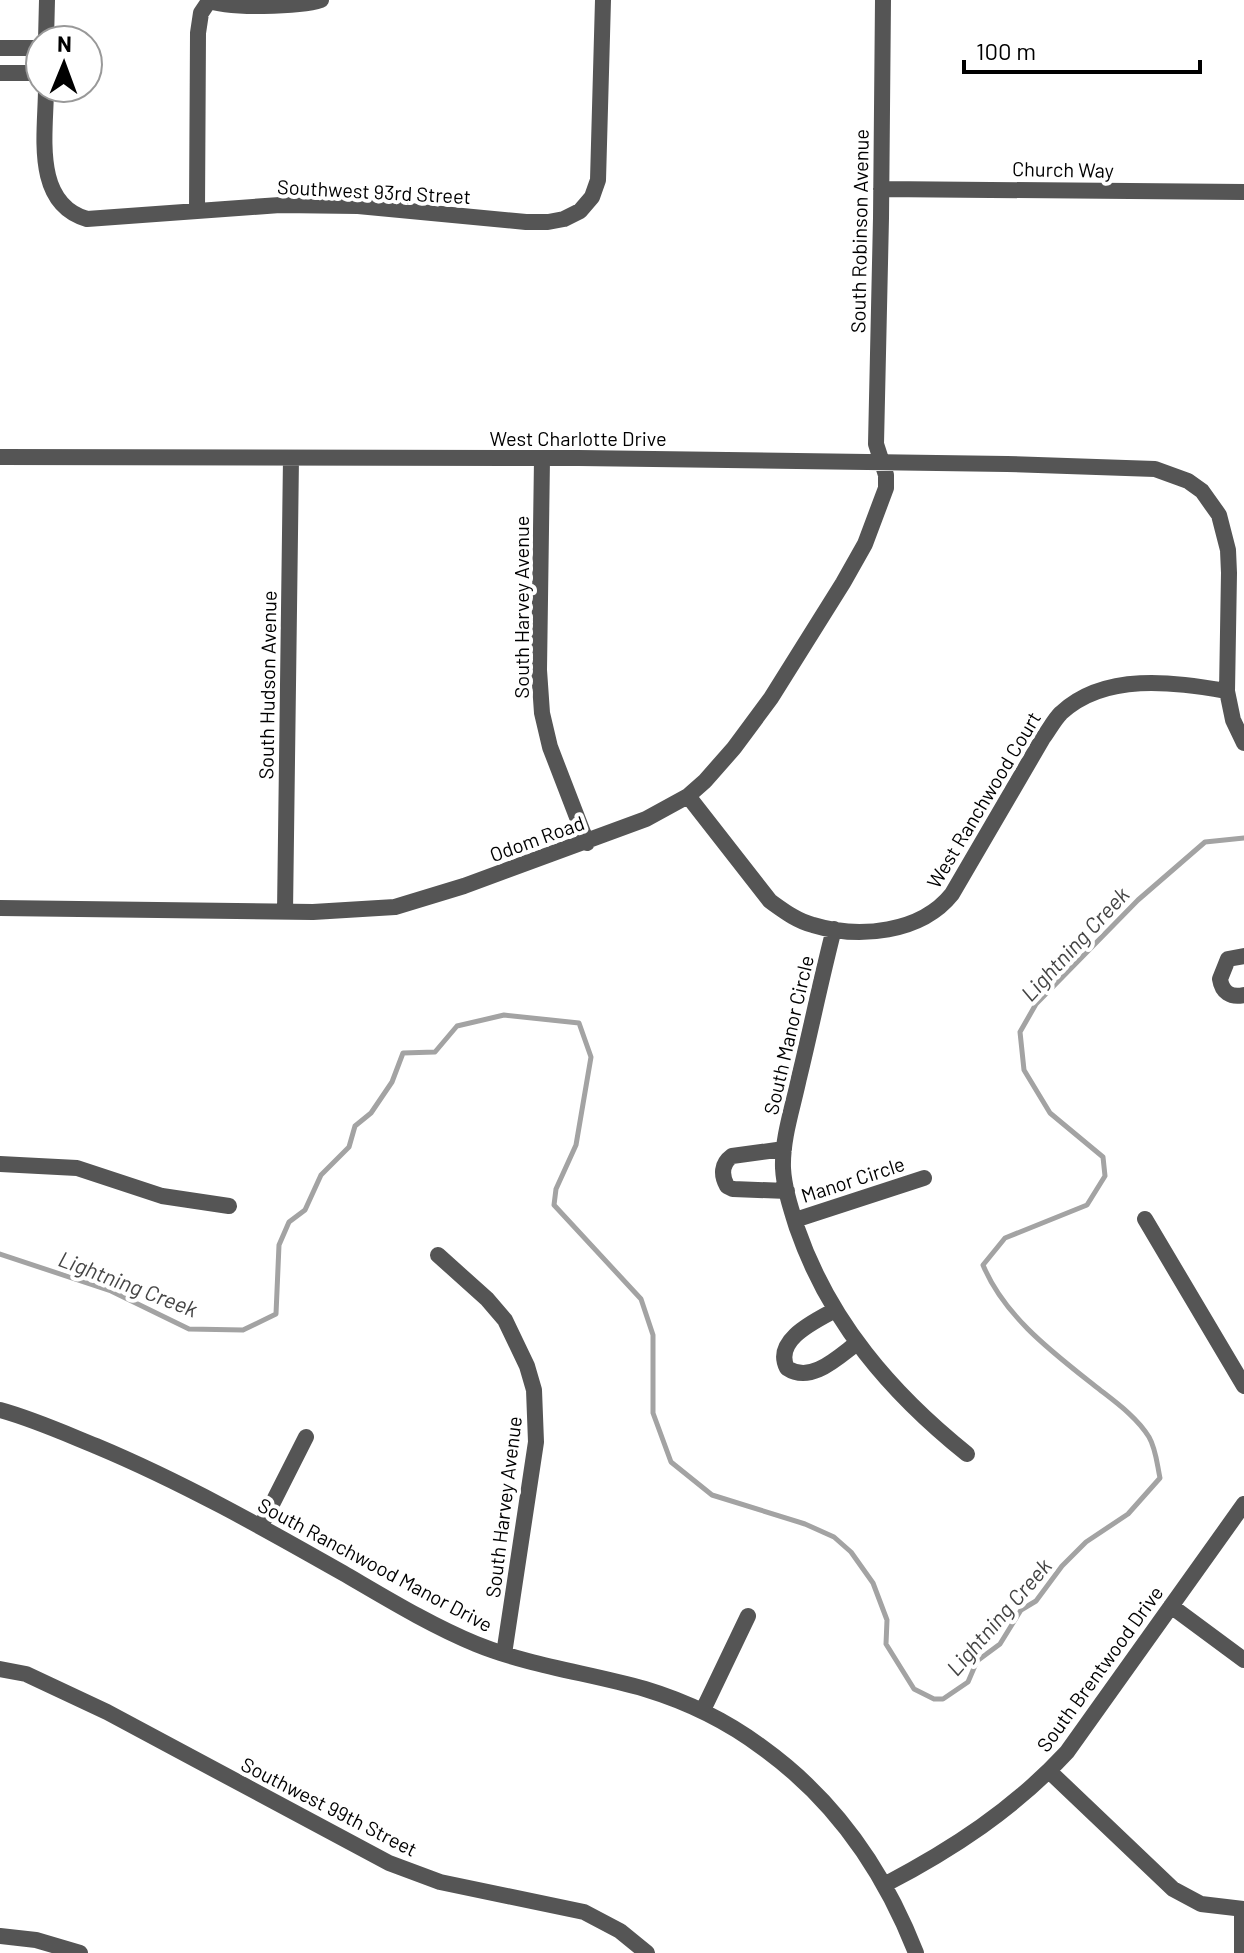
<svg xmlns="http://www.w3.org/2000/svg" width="1244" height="1953" viewBox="0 0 1244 1953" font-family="Barlow,sans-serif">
<rect width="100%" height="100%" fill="#fff"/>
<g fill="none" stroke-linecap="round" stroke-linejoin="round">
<path stroke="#a3a3a3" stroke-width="5" d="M0,1254L111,1291L189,1329L243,1330L276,1314L279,1245L289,1222L305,1210L321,1175L349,1147L355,1126L371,1113L392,1082L403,1053L435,1052L457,1026L504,1015L579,1023L591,1057L576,1145L556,1189L554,1205L641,1299L653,1335V1413L671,1462L712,1495L805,1524L834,1537L851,1552L873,1583L887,1620L886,1644L914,1689L934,1699H943L968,1682L977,1661L1000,1644L1021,1610L1036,1601L1062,1566L1086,1542L1128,1514L1160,1478C1157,1464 1156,1449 1149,1437C1136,1416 1114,1401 1095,1386C1052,1352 1004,1316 983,1265L1005,1238L1087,1205L1105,1176L1103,1157L1050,1113L1024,1070L1020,1032L1036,1004L1138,900L1205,842L1244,838"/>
<path stroke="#555" stroke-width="16" d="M208,0C227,9 300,7 321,0
M46,40L47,0
M0,48H40
M0,73H40
M46,88C46,132 32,203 87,219L280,205L358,206L526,222H548L564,219L580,211L592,197L598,180L603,0
M881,189L1244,192
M197,210L198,33L201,13L209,1
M0,457L579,458L1007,464L1155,469L1188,481L1202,491L1219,515L1228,550L1229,573L1227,691L1233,720L1244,743
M542,459L539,670L542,713L550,747L587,843
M688,796L770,901C784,911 797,921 813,925C859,939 921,933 952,894L1043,738C1049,730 1054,720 1061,713C1105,672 1173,682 1227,691
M0,908L313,912L395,907L464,886L646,819L688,796L705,781L734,748L771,698L843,583L865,544L886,488V475L876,444L881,218L883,0
M285,912L291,458
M834,929C821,979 811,1029 799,1078C793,1107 782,1138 783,1168C784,1188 791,1209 797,1228C829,1321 891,1393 967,1454
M1244,956L1228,959L1220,979C1222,992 1230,998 1244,995
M784,1149L732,1156C721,1164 721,1175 727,1186L733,1189L787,1191
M0,1164L77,1168L162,1196L229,1206
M1145,1219L1244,1386
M795,1220L924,1178
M438,1255L487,1299L505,1320L527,1366L534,1390L536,1442L504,1654
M835,1310C815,1321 773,1340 787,1368C811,1384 837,1358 857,1343
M0,1410C33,1419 64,1433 96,1446C182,1482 262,1527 343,1573C386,1598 430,1625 476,1644C530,1666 589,1673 645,1689C688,1702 727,1721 763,1748C835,1800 884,1871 916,1953
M261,1526L306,1437
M1171,1606L1244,1660
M0,1669L26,1674L107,1712L389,1863L440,1882L584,1912L620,1931L647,1953
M703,1710L748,1616
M1049,1771L1173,1889L1201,1904L1244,1909
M884,1885C953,1849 1014,1809 1067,1752L1244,1504
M0,1936L36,1940L80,1953
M1242,1953V1909"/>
</g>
<g text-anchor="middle" stroke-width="8" stroke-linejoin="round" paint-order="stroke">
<g font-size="20" fill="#000" stroke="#fff">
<text transform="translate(1063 170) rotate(1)" y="7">Church Way</text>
<text transform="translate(374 192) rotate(3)" y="7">Southwest 93rd Street</text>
<text transform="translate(860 231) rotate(-89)" y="7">South Robinson Avenue</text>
<text x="578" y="446">West Charlotte Drive</text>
<text transform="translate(522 607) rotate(-90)" y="7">South Harvey Avenue</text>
<text transform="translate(268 685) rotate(-89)" y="7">South Hudson Avenue</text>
<text transform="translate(984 800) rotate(-59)" y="7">West Ranchwood Court</text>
<text transform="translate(537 839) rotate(-20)" y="7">Odom Road</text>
<text transform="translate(789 1035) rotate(-77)" y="7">South Manor Circle</text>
<text transform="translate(853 1180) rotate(-18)" y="7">Manor Circle</text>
<text transform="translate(504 1507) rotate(-83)" y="7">South Harvey Avenue</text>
<text transform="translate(375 1565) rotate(28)" y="7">South Ranchwood Manor Drive</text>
<text transform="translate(1100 1669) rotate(-54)" y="7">South Brentwood Drive</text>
<text transform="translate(329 1807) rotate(27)" y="7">Southwest 99th Street</text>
</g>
<g font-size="22" font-style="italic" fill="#444" stroke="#fff">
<text transform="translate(1075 944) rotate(-47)" y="8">Lightning Creek</text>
<text transform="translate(128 1284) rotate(21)" y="8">Lightning Creek</text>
<text transform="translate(999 1617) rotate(-49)" y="8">Lightning Creek</text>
</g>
</g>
<g transform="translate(64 64) rotate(1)"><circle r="38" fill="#ffffff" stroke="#999999" stroke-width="2"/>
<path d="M0-6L14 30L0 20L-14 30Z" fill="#000000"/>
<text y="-12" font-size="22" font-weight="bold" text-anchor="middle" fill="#000000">N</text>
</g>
<path d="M964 60v12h236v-12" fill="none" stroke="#000000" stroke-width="4"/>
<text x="976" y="60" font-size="24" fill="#000000" stroke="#ffffff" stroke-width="6" paint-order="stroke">100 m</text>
</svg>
